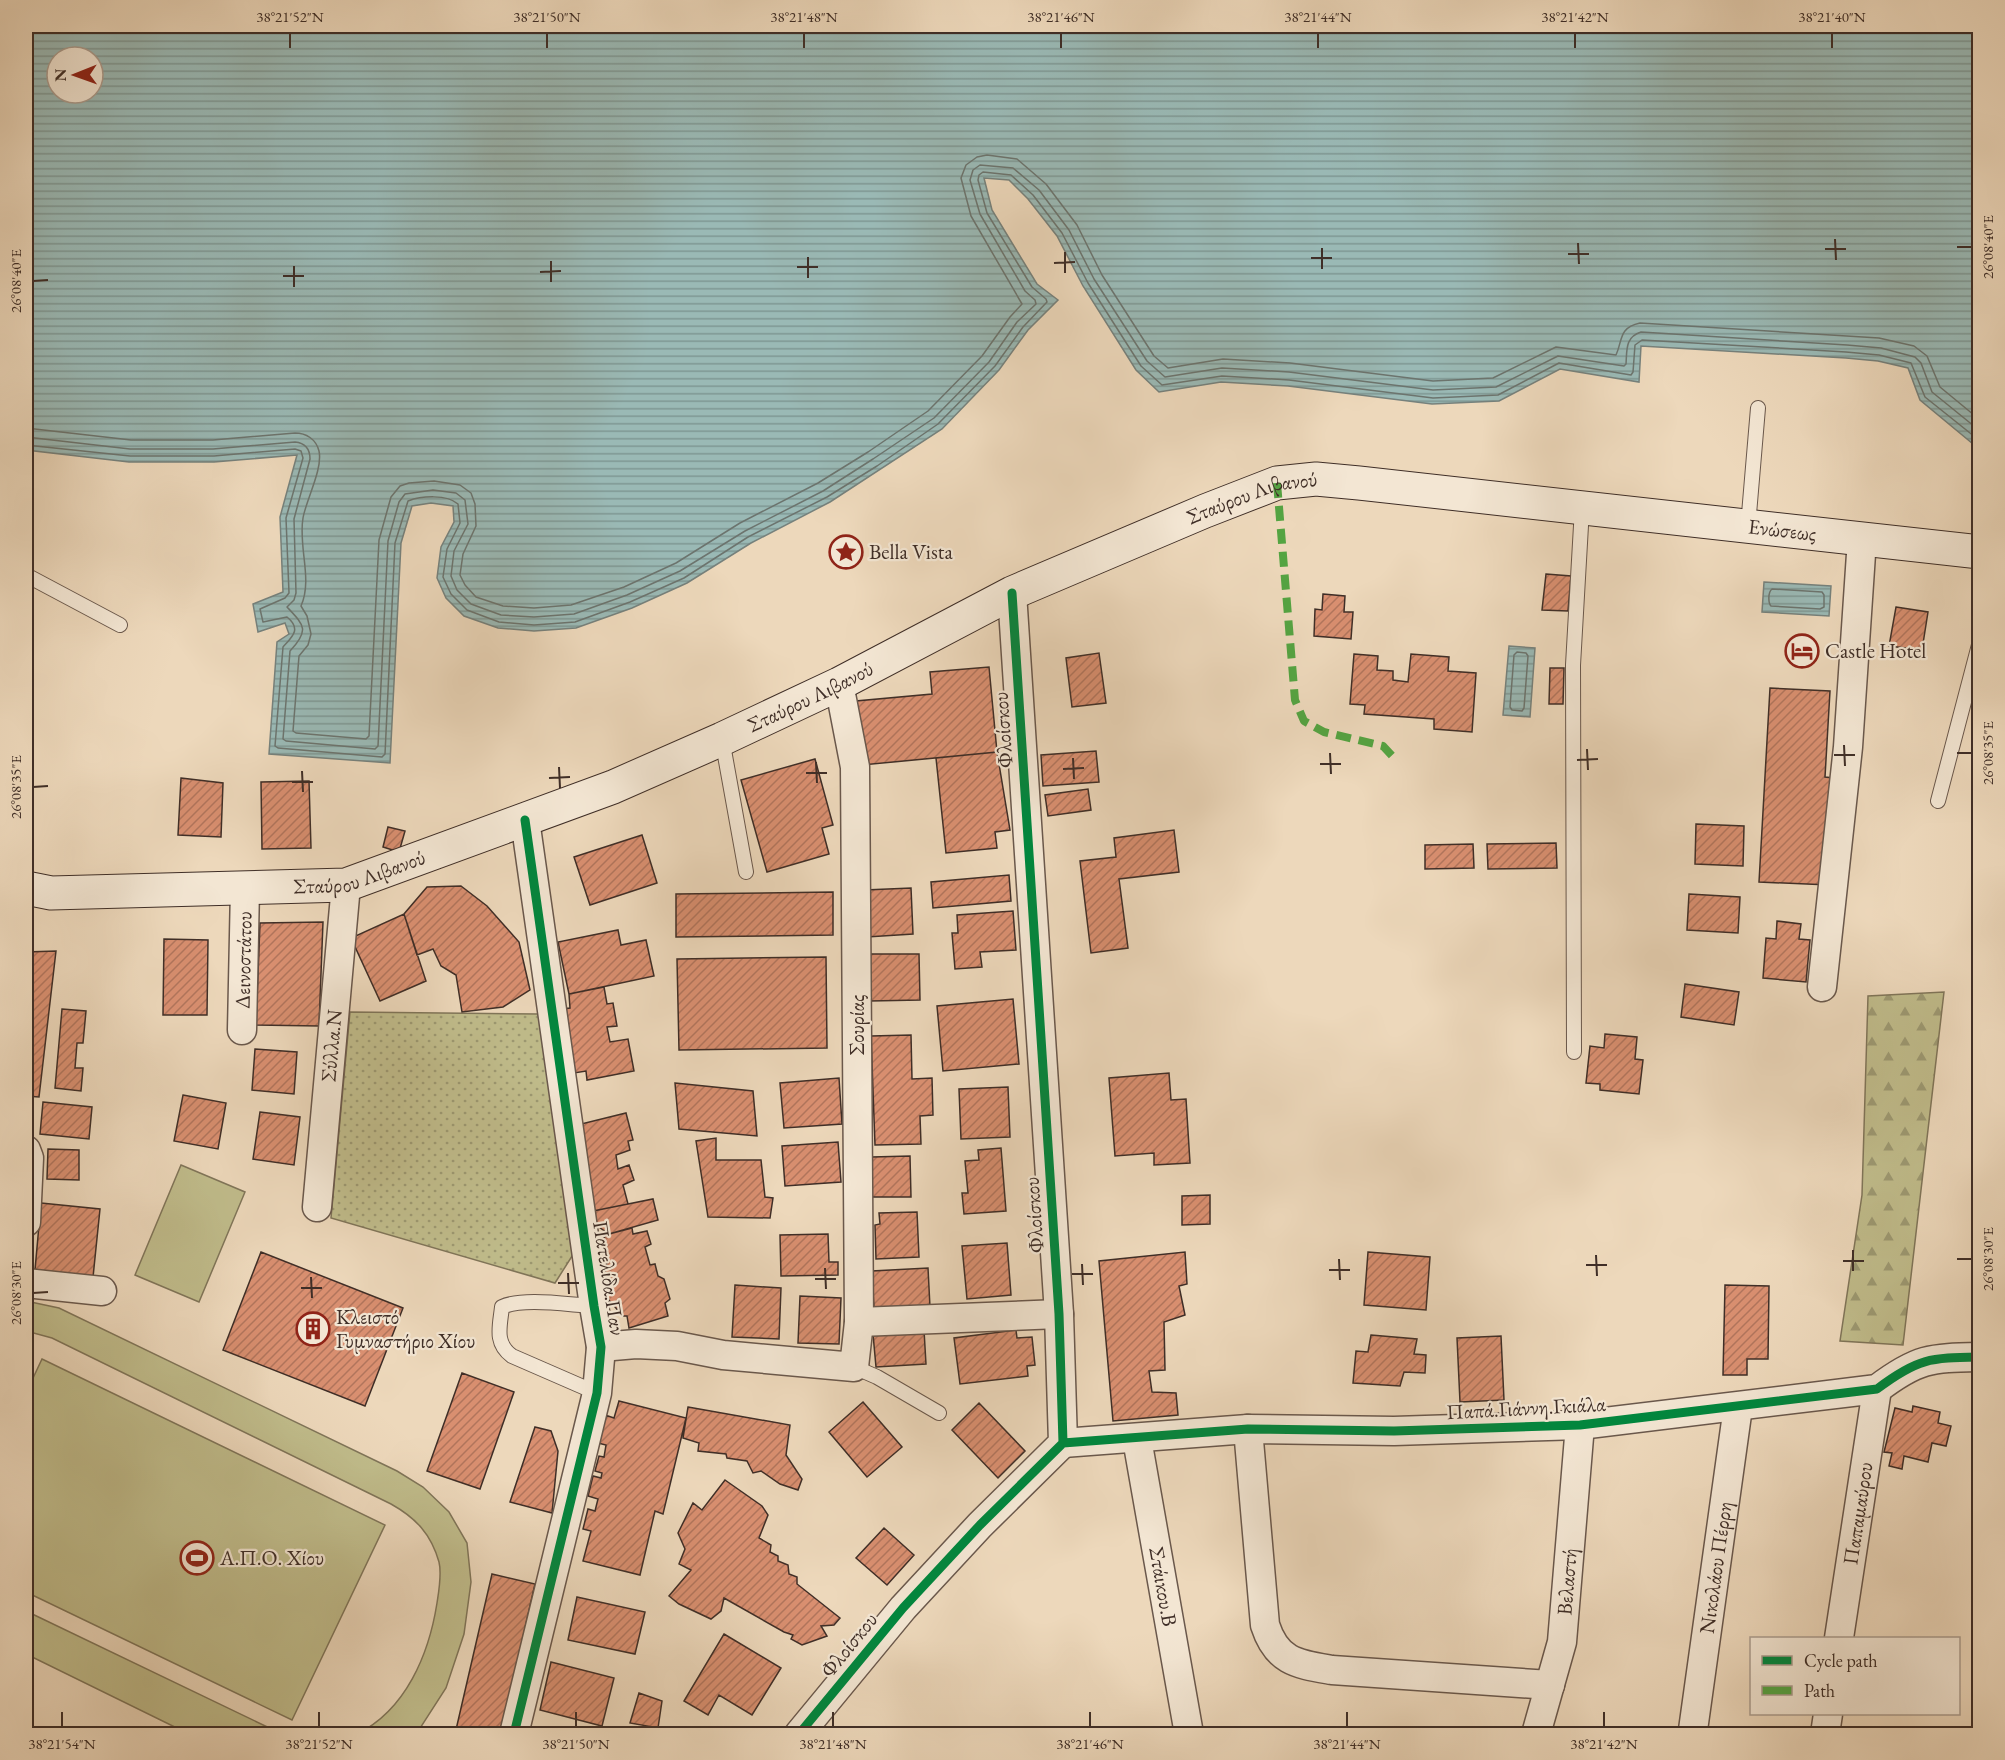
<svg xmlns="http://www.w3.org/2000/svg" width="2005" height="1760" viewBox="0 0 2005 1760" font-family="'EB Garamond',serif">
<defs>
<pattern id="grass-dots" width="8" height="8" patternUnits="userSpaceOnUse" patternTransform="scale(1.5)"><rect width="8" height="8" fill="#c0bc8b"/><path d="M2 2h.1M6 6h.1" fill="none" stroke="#9d9972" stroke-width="1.8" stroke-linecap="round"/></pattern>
<pattern id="forest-firs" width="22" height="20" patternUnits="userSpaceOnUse" patternTransform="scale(1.5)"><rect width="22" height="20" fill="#c0bc8b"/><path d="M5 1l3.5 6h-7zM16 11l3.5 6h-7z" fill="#9d9972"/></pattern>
<pattern id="water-rules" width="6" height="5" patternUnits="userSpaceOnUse" patternTransform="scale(1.5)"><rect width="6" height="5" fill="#9ab9b5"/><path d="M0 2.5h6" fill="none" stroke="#7f9793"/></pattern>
<pattern id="building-hatch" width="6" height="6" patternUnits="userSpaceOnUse" patternTransform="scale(1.5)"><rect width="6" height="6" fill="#d98f70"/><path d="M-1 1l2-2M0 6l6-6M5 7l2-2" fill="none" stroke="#b1755c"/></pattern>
</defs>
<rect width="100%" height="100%" fill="#edd8bb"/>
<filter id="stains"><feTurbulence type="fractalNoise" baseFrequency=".00333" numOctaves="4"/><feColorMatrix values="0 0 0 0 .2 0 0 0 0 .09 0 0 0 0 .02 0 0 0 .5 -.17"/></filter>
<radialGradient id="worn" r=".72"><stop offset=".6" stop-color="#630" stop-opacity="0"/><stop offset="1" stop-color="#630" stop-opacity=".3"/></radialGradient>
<path fill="url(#grass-dots)" stroke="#807559" stroke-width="1.5" d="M350,1012L539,1014L574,1253L555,1283L331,1218Z"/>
<path fill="url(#forest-firs)" stroke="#807559" stroke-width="1.5" d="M1944,992L1903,1345L1840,1341L1862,1195L1868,996Z"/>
<path fill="#c0bc8b" stroke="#807559" stroke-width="1.5" d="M181,1165L245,1192L199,1302L135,1275Z
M26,1301L59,1308L397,1471L423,1487L449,1512L467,1543L471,1582L464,1634L446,1688L417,1733L415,1734H357C406,1710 429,1654 437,1603C439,1590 442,1574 439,1562C431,1534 416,1518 391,1504L52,1338L26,1331Z
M42,1359L385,1525L292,1720L26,1592V1393Z
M26,1611L282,1734H189L26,1654Z"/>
<path fill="url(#water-rules)" stroke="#76817c" stroke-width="1.5" fill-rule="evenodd" d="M26,26H1979V449L1920,400L1908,368L1878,361L1846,358L1641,346L1639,382L1560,369L1499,401L1432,404L1288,386L1221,382L1159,392L1136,370L1083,286L1057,236L1028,199L1009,180L984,178L992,210L1037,284L1058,300L1028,330L999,370L942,429L830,502L751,543L687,583L632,608L576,628L534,631L498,628L464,616L446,598L437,578L441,547L454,522L453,506L431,503L412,506L401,543L390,763L269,754L277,642L289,634L285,623L258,632L253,604L283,592L280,517L297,455L214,462H129L26,450ZM57,57H93V93H57Z
M1764,582L1831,586L1829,616L1762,612Z
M1509,646L1535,648L1530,717L1503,715Z"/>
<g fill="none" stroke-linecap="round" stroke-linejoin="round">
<path stroke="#6c746e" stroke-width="1.5" d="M26,428L131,440H213L295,433C306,433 316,439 319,451C323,469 306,500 303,518C298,547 313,579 301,606L307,616L311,634L308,645L299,656L293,731L296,733L366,739L369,736L379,540L391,497L400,486L409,483L434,481L460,485L471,493L475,504L476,526L463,554L460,575L465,585L476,597L503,606L534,608L571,605L624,587L676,563L740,523L818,483L868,452L928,411L982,356L1010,317L1022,304L971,216L961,178L966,165L977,157L987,155L1017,159L1046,184L1077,225L1102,275L1154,356L1168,368L1223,359L1290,363L1433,381L1493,378L1556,347L1616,355C1623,340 1618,328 1640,323L1879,338L1914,346L1927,356L1940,387L1980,420
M26,437L130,449H213L295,442C305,443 310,449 310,459L294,519L296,593L294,600L287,607C304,625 310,630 290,651L283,739L286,741L375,749L378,746L388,541L399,502L405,494L433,490L456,493L465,500L468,524L454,551L451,576L457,590L471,604L501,615L534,617L574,614L627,595L680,571L745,531L823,491L873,459L934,418L989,362L1017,322L1036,304L1035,300L1025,291L980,214L970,180L973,170L980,165L1013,168L1039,190L1069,230L1094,279L1147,361L1165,377L1222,368L1289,372L1433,390L1496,387L1558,356L1624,366L1626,364C1627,350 1625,337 1641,332L1847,345L1881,348L1915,357L1921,363L1932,392L1980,431
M26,445L130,456H214L295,449L301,451L303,458L286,518L289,593L285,598L260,609L263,622L287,617C302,629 292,637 283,647L275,746L278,748L382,757L385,754L395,543L408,501C421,496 447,494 458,504L460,523L447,549L443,577L451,594L467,610L499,622L534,625L575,622L630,602L684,578L748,537L827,497L877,466L938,424L995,366L1023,327L1047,302L1046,299L1032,287L987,213L978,180L979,175L983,172L1011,175L1033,195L1062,233L1088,283L1141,366L1162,385L1222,376L1289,380L1433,398L1498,395L1559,363L1631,375L1633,372L1635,345L1642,340L1846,352L1879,355L1911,363L1925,397L1980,441
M1772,589L1822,592L1824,595V607L1820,609L1771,606C1768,603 1768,592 1772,589Z
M1517,652L1526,653L1528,656L1524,708L1522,711L1512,710L1510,707L1514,655Z"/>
</g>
<path fill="url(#building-hatch)" stroke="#3f2e27" stroke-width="1.5" d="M1546,574L1571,576L1568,611L1542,610Z
M1323,594L1345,596L1344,612H1353L1351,639L1314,636L1315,609L1322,610Z
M1896,607L1928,612L1922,650L1889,646Z
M1099,653L1106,703L1072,707L1066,658Z
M1354,654L1378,656L1377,670L1393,671V680L1408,682L1411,654L1449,657L1448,671L1476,673L1472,732L1434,729V719L1364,714L1365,705L1350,704Z
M989,667L997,752L862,765L856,701L932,694L930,672Z
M1550,668H1564L1563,704H1549Z
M1770,688L1830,691L1825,777L1834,778L1829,885L1759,882Z
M1096,751L1099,782L1043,786L1041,755Z
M997,752L1010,830L995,832L997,848L946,853L936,758Z
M815,759L833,825L822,828L829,854L767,872L741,780Z
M181,778L223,783L221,837L178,835Z
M309,781L311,848L262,849L261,782Z
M1088,789L1091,810L1048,816L1045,795Z
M1696,824L1744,826L1743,866L1695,864Z
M388,827L405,831L399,852L383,847Z
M1174,830L1179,872L1119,879L1128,948L1091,953L1080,861L1116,857L1114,838Z
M642,835L657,883L590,905L574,857Z
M1556,843L1557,868L1488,869L1487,844Z
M1473,844L1474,868L1425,869V845Z
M1009,875L1011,901L933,908L931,882Z
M461,886L487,906L519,942L530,990L503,1007L462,1012L456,975L441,966L433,949L417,955L404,914L427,887Z
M911,888L913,934L867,937L865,890Z
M833,892V935L676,937V894Z
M1689,894L1740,897L1738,933L1687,930Z
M1013,911L1016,950L980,952L982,967L955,969L952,933H958L957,915Z
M404,914L426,981L380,1001L351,938Z
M1777,921L1801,924L1799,939L1810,940L1806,982L1763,978L1766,938L1776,939Z
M323,922L319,1026L256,1025L260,923Z
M618,930L621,945L646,940L654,976L569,994L558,942Z
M164,939L208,940L207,1015H163Z
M56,951L39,1097L26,1096V952Z
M869,954H919L920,1000L870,1001Z
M826,957L827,1048L679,1050L677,959Z
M1685,984L1739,992L1734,1025L1681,1017Z
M604,987L607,1004L613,1003L617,1026L607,1027L610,1042L628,1039L634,1071L587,1080L586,1071L574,1073L562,1009L570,1008L569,994Z
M1013,999L1019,1064L943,1071L937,1006Z
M62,1009L86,1011L83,1043H77L75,1068H83L81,1091L55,1088Z
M1605,1034L1637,1037L1635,1059L1643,1060L1639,1094L1600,1090V1084L1586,1083L1590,1046L1604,1048Z
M911,1035L912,1079L932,1078L933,1115L920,1116L921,1144L875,1145L871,1036Z
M255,1049L297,1052L294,1094L252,1090Z
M1169,1073L1171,1100L1186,1099L1190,1163L1154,1165V1153L1115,1156L1109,1078Z
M839,1078L842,1124L784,1128L780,1083Z
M675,1083L753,1091L757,1136L679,1129Z
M1008,1087L1010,1137L961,1139L959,1089Z
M183,1095L226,1103L218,1149L174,1141Z
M43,1102L92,1107L89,1139L40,1134Z
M260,1112L300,1117L294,1165L253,1159Z
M626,1113L633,1140L628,1141L630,1150L616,1155L618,1169L629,1165L634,1180L623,1185L628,1204L593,1211V1200L587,1194L577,1125Z
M716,1138V1160H761L765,1197L773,1198L770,1218L708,1217L696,1141Z
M838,1142L841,1182L785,1186L782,1146Z
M1001,1148L1006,1211L964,1214L962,1193H968L965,1161L979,1160L978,1150Z
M48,1149L79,1150V1180L47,1179Z
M910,1156L911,1197H872V1157Z
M1210,1195V1224L1182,1225V1196Z
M653,1199L658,1220L609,1234L596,1225L593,1211Z
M41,1203L100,1209L92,1287L34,1281Z
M917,1212L919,1257L876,1259L875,1225L880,1224L879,1213Z
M632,1228L633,1234L647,1231L651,1244L645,1247L650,1265L655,1264L658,1276L664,1279L670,1299L665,1303L668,1316L629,1328L627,1316H623L607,1298L604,1284L610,1277L603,1269L607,1263L601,1240L609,1234Z
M828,1234L829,1262H838V1275L781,1276L780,1235Z
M1007,1243L1011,1295L967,1299L962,1246Z
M261,1252L403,1308L365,1406L223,1350Z
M1185,1252L1187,1284L1179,1286L1185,1315L1164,1322L1165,1370L1149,1371L1152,1392L1176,1393L1178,1415L1113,1421L1099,1261Z
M1368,1252L1430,1257L1426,1310L1364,1305Z
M928,1268L930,1307L874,1310L872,1271Z
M735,1285L781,1288L779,1339L732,1337Z
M1725,1285L1769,1286L1768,1359H1747V1375H1723Z
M800,1296L841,1298L839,1344L798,1343Z
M924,1330L926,1364L876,1367L873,1334Z
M1016,1330L1017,1338L1032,1337L1035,1365L1027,1366L1028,1376L960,1384L954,1338Z
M1371,1335L1417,1339L1414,1354L1426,1355L1425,1373L1404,1372L1400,1386L1353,1383L1356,1351L1368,1352Z
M1501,1336L1504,1400L1460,1402L1457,1338Z
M462,1373L514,1392L480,1489L427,1471Z
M619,1401L686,1418L663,1514L655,1511L640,1575L583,1561L591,1531L583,1529L588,1509L595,1511L598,1499L588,1496L593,1476L601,1478L602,1473L595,1471L599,1456L604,1457L606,1445L598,1443L605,1415L614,1418Z
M863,1402L902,1447L867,1477L829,1432Z
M979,1403L1025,1451L998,1478L952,1430Z
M1913,1406L1940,1412L1938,1423L1951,1426L1946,1446L1932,1443L1928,1462L1904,1456L1902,1469L1889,1466L1892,1453L1884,1452L1895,1408L1912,1412Z
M688,1407L790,1425L786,1455L802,1479L798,1490L780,1484L761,1471L753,1473L747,1461L727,1458L726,1454L698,1451L699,1443L683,1438Z
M535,1427L551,1431L558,1451L552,1513L510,1502Z
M725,1480L762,1506L768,1515L759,1538L771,1545L770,1552L778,1556V1561L788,1565L789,1574L797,1577V1584L840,1618L834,1625L821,1626L827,1636L802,1645L791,1639L793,1635L784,1632L724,1598L721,1611L711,1619L679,1604L669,1596L691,1570L679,1564L685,1549L678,1533L693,1503L702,1510Z
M884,1528L914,1555L887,1585L856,1558Z
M492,1574L535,1584L501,1734H455Z
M577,1597L645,1612L635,1654L568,1640Z
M724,1634L781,1668L752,1715L719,1695L708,1715L684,1701Z
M551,1662L614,1678L602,1726L540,1710Z
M639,1693L662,1701L658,1728L630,1723Z
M547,1728L584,1734H545Z"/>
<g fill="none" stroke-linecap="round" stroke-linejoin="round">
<g stroke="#6a584c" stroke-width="16">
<path id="service" d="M1748,526L1758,408
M26,575L120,625
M722,739L746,872
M1938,801L1980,641
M1574,1052L1573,665L1582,508
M594,1306C570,1305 523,1297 502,1307C500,1326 494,1343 512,1356L597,1393
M854,1367L877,1377L939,1413"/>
</g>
<g stroke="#6a584c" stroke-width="31">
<g id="minor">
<path d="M1822,987L1848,747L1862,539"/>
<path id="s1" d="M242,1030L245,888"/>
<path d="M26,1150L29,1158L26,1222"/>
<path id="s2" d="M317,1207L346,885"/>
<path d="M26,1283L102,1291"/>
<path d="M859,1322L1059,1314"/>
<path d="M601,1347L636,1344L677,1346L723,1355L854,1367L859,1322L855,767L839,684"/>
<path d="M1248,1429L1265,1625C1277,1662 1297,1664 1332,1670L1550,1685"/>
<path id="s3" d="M1137,1439L1189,1734"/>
<path d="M1063,1443L1248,1429L1394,1431L1580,1425L1877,1389C1918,1358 1930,1358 1980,1357"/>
<path id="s4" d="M1839,1638L1877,1389"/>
<path id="s5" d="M1693,1730L1738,1407"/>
<path d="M514,1734L597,1393L601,1347L594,1306L525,820"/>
<path d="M799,1734L903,1608L980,1525L1063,1443L1059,1314L1012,593"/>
<path id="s6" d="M1536,1734L1562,1642L1580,1425"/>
<path d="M1825,1734L1828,1714"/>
</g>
</g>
<g stroke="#3f2e27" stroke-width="35">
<g id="secondary">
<path id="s7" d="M26,888L51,893L346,885L613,787L722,739L839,684L1012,593L1205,511L1277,483L1316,479L1359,483L1980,552"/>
</g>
</g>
<use href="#service" stroke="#f3e6d3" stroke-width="14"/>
<use href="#minor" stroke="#f3e6d3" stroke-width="28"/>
<use href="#secondary" stroke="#f3e6d3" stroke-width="33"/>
<path stroke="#54a442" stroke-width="8" stroke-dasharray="15 8" stroke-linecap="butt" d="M1277,483L1295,700L1304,721L1324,732L1383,746L1396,760"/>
<g stroke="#f3e6d3" stroke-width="13">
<path id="cycleway" d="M1063,1443L1248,1429L1394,1431L1580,1425L1877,1389C1918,1358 1930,1358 1980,1357
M514,1734L597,1393L601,1347L594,1306L525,820
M799,1734L903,1608L980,1525L1063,1443L1059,1314L1012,593"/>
</g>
<use href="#cycleway" stroke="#00873e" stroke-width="9"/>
</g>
<path fill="none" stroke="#3f2e27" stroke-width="2" d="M290,33V48M547,33V48M804,33V48M1061,33V48M1318,33V48M1575,33V48M1832,33V48M1835,239L1836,260M1578,243L1579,264M1957,247H1972M1322,248V269M1825,249H1846M1065,252V273M1568,254H1589M808,257V278M1311,258H1332M551,261V282M1054,263L1075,262M294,266V287M797,267H818M540,272L561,271M283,276H304M33,281L48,280M1844,745L1845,766M1587,749L1588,770M1330,753L1331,774M1957,753H1972M1834,755H1855M1073,758L1074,779M1577,760L1598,759M816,762L817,783M1320,764H1341M559,767L560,788M1063,769L1084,768M302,771L303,792M806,773H827M549,778L570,777M292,782H313M33,787L48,786M1853,1250V1271M1596,1255L1597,1276M1339,1259L1340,1280M1957,1259H1972M1843,1261H1864M1082,1264L1083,1285M1586,1265H1607M825,1268L826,1289M1329,1270H1350M568,1273L569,1294M1072,1274H1093M311,1277L312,1298M815,1279H836M558,1283H579M301,1288H322M33,1293L48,1292M62,1712V1727M319,1712V1727M576,1712V1727M833,1712V1727M1090,1712V1727M1347,1712V1727M1604,1712V1727"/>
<defs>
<g id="sight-ring" transform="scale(1.725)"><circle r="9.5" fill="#f3e6d3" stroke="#8f2418" stroke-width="1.5"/><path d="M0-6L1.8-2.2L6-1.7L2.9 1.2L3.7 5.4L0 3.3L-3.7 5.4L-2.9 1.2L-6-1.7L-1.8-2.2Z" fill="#8f2418"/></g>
<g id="hotel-ring" transform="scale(1.725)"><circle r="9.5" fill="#f3e6d3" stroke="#8f2418" stroke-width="1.5"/><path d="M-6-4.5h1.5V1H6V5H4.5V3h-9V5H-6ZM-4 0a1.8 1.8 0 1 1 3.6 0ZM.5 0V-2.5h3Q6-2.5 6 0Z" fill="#8f2418"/></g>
<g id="building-ring" transform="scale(1.725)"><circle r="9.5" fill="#f3e6d3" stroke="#8f2418" stroke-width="1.5"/><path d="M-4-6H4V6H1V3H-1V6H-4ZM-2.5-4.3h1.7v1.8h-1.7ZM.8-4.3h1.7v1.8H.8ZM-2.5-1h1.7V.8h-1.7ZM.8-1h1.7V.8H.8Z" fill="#8f2418"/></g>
<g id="stadium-ring" transform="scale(1.725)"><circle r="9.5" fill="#f3e6d3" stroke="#8f2418" stroke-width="1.5"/><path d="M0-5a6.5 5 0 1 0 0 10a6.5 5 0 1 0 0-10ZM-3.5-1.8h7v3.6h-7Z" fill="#8f2418"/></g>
</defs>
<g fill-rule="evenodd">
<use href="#sight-ring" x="846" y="552"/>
<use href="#hotel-ring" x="1802" y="651"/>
<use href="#building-ring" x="313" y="1329"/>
<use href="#stadium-ring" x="197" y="1558"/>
</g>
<g text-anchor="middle" stroke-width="4.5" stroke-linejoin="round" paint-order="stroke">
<g font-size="21" fill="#3f2e27" stroke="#f3e6d3">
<text dy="7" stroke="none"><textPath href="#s7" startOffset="1308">Σταύρου Λιβανού</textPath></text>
<text dy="7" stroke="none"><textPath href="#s7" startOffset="1844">Ενώσεως</textPath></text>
<text dy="7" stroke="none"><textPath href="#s7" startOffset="822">Σταύρου Λιβανού</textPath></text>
<text transform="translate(1003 730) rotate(-94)" y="7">Φλοίσκου</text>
<text dy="7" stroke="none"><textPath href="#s7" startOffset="336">Σταύρου Λιβανού</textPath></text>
<text dy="7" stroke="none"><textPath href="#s1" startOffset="70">Δεινοστάτου</textPath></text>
<text transform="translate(857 1025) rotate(-90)" y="7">Σουρίας</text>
<text dy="7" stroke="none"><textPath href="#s2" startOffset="162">Σύλλα.Ν</textPath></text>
<text transform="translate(1034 1215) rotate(-94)" y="7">Φλοίσκου</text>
<text transform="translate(609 1278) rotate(81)" y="7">Πατελίδα.Παν</text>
<text transform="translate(1526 1408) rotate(-3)" y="7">Παπά.Γιάννη.Γκιάλα</text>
<text dy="7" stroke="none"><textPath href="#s4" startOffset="126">Παπαμαύρου</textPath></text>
<text dy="7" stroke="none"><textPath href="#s5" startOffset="164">Νικολάου Πέρρη</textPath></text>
<text dy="7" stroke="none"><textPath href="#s6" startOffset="156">Βελαστή</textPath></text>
<text dy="7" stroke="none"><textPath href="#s3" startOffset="150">Στάικου.Β</textPath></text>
<text transform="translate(849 1645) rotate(-51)" y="7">Φλοίσκου</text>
</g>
<g font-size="21" fill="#3f2e27" stroke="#f3e6d3" text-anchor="start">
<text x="869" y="559">Bella Vista</text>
<text x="1825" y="658">Castle Hotel</text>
<text x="336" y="1324">Κλειστό<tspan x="336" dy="24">Γυμναστήριο Χίου</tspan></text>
<text x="220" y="1565">Α.Π.Ο. Χίου</text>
</g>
</g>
<rect width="2005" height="1760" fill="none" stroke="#edd8bb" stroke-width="66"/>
<rect x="1750" y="1637" width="210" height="78" fill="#f3e6d3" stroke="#ab9c8e" stroke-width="1.5"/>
<rect x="1762" y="1656" width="30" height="9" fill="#00873e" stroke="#ab9c8e" stroke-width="1.5"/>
<text x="1804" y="1667" font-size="18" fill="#3f2e27">Cycle path</text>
<rect x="1762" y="1686" width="30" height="9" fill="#54a442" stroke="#ab9c8e" stroke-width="1.5"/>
<text x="1804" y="1697" font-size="18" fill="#3f2e27">Path</text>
<g transform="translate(75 75) rotate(269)"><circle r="28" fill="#f3e6d3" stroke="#ab9c8e" stroke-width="1.5"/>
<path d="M0-4.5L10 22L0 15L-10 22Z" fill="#8f2418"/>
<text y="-9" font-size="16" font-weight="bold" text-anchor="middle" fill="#3f2e27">N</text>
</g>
<rect x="33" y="33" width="1939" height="1694" fill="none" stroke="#3f2e27" stroke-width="2"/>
<g font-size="15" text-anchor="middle" fill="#3f2e27">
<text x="290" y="22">38°21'52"N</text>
<text x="547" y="22">38°21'50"N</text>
<text x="804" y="22">38°21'48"N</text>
<text x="1061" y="22">38°21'46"N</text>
<text x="1318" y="22">38°21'44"N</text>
<text x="1575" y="22">38°21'42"N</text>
<text x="1832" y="22">38°21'40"N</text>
<text transform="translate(1988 247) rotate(-90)" y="5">26°08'40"E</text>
<text transform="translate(16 281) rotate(-90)" y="5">26°08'40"E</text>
<text transform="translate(1988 753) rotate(-90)" y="5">26°08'35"E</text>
<text transform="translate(16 787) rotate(-90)" y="5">26°08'35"E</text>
<text transform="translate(1988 1259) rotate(-90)" y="5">26°08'30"E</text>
<text transform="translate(16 1293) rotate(-90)" y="5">26°08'30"E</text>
<text x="62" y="1749">38°21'54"N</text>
<text x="319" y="1749">38°21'52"N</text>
<text x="576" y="1749">38°21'50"N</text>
<text x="833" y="1749">38°21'48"N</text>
<text x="1090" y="1749">38°21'46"N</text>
<text x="1347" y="1749">38°21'44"N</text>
<text x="1604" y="1749">38°21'42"N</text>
</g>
<rect width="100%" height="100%" filter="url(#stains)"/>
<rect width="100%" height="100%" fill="url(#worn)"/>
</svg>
